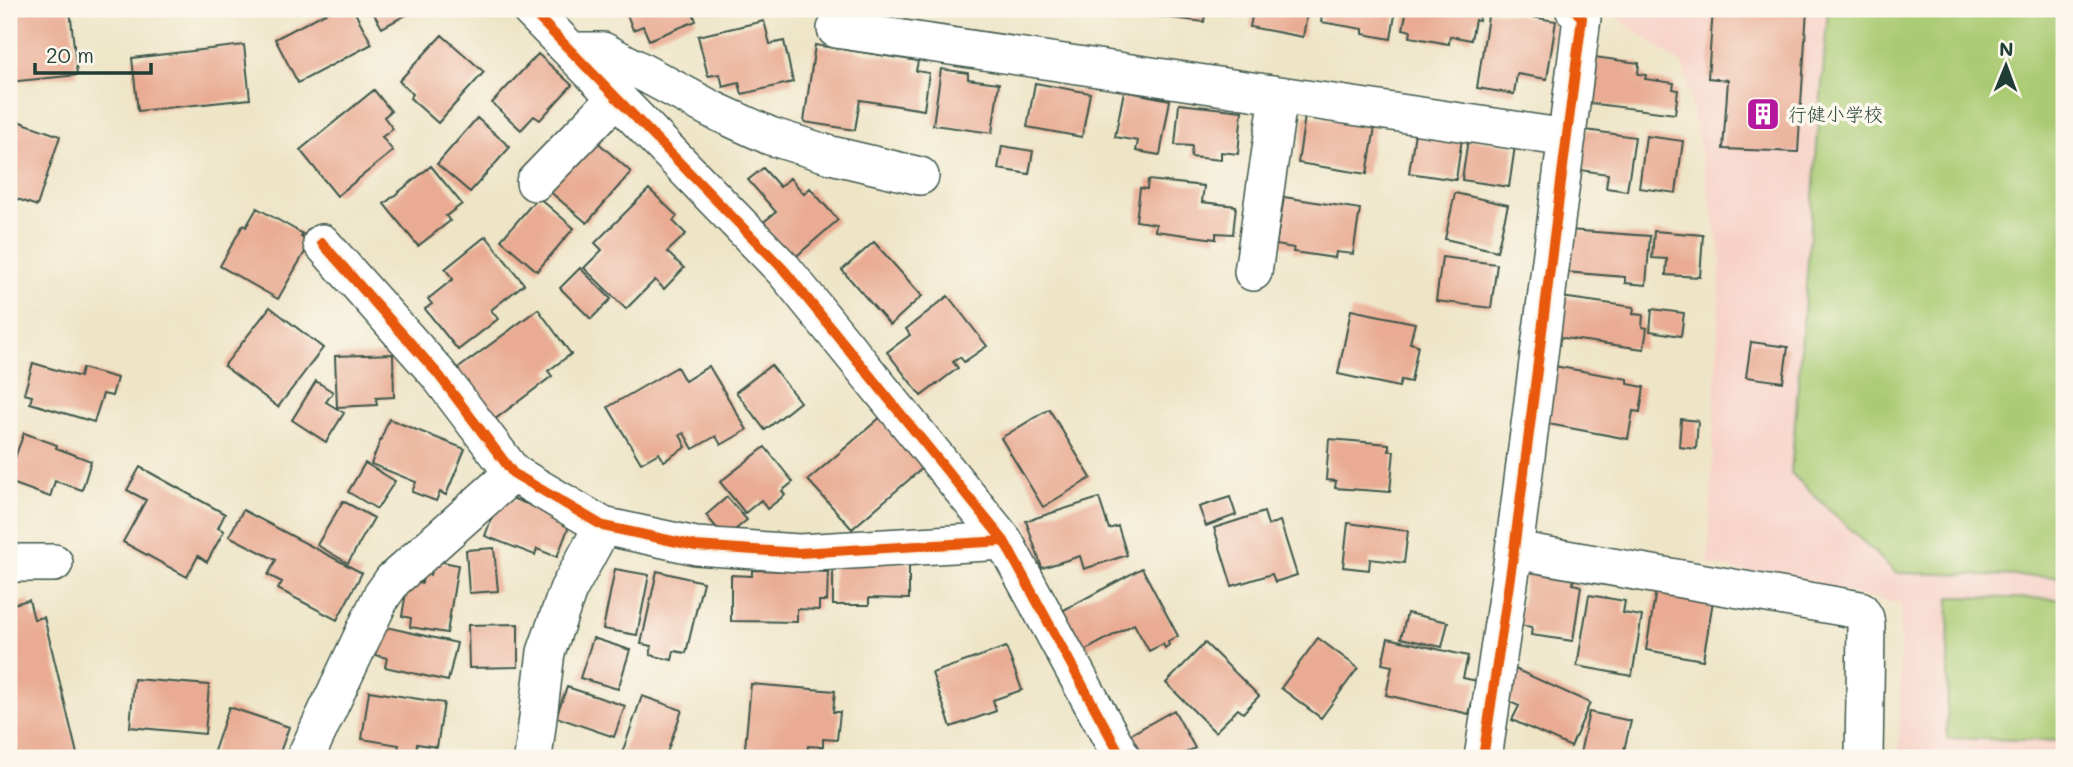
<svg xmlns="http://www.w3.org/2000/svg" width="2073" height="767" viewBox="0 0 2073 767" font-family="Mali,'Klee One',sans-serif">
<rect width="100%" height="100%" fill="#fbf7ec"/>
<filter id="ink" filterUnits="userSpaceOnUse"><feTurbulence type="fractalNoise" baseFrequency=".0143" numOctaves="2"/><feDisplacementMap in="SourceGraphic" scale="14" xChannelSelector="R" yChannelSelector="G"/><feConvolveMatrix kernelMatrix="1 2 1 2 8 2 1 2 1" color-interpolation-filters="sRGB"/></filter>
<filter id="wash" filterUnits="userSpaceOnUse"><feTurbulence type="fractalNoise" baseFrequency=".00686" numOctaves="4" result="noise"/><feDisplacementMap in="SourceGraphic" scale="28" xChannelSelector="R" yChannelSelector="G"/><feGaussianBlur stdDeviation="1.57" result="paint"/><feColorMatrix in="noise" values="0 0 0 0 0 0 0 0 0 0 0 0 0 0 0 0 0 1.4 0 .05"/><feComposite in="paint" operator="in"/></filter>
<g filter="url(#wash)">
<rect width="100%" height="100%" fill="#eee5c7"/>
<path fill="#f7d1c7" d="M1604,9H2064V758H1899L1901,604L1708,564L1721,256L1683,65Z"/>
<path fill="#aacb73" stroke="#648454" stroke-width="2" d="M1828,9H2064V577L1896,573L1791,473Z
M1949,597L2064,599V741L1947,738Z"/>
<g id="blocks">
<path fill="#e9ab93" d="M9,9H70L77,75L9,82Z
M333,9H353L372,44L298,83L275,39Z
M371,9H417L382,28Z
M625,9H704L693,13L696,21L649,40L643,26L633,30Z
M1139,9H1206L1204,22L1139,14Z
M1239,9H1308L1303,37L1250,27L1252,17L1239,14Z
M1323,9H1396L1391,39L1363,34V29L1321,22Z
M1407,9H1481L1479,21L1475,20L1471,40L1450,36L1449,44L1410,37L1411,31L1403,29Z
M1713,9H1807L1798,152L1723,149L1728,80L1708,78Z
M1489,10L1556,21L1547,79L1517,74L1514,94L1477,88Z
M764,21L770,44L784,41L793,82L742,94L739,83L723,87L720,74L708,76L698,36Z
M442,35L484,72L438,123L410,98L413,94L399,81Z
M244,45L250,99L138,111L132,58Z
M815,45L918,61L916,71L929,73L924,110L860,100L855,130L804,122Z
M538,54L572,85L540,120L534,116L521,130L492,103Z
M1594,57L1639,63L1638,74L1646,75L1645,79L1674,83L1673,89L1678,90L1675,114L1587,103Z
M941,69L968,73V79L999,83L992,133L933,125Z
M1035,83L1090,93L1082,137L1027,127Z
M374,90L391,111L384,117L393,129L382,137L393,151L337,196L300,150Z
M1124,91L1170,100L1160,155L1136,151L1138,141L1115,137Z
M1179,104L1242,111L1238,154L1221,152V160L1191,157L1192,146L1175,145Z
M1305,116L1375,127L1367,174L1298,163Z
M9,118L60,136L37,206L9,196Z
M477,118L510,147L470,192L437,164Z
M1586,130L1635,137L1627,191L1606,188L1608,174L1580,170Z
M1415,132L1462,138L1456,180L1409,173Z
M1646,136L1683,141L1676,193L1639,188Z
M593,138L631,172L587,223L548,190Z
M1468,139L1515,146L1509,187L1462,180Z
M1002,146L1033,151L1029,174L998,169Z
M431,166L462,204L446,216L450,221L418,246L384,204Z
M763,168L780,187L790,178L804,194L810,188L838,220L792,260L761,224L776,212L748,180Z
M1148,180L1204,186L1202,202L1236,206L1233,234L1216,233V239L1155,231L1156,224L1136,221L1140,188L1147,189Z
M649,189L677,216L673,221L686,234L667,252L684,268L664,289L655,280L626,309L584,268L602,250L595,243Z
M1455,193L1508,205L1497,251L1445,239Z
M538,197L574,228L537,271L501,240Z
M1284,197L1360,209L1353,254L1336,252L1335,258L1293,252L1294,248L1276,245Z
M257,208L303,234L301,237L310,243L278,299L220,266L243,225L246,227Z
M1568,230L1650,236L1646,285L1625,283V277L1565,272Z
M1654,231L1703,235L1700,277L1666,275L1667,259L1652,258Z
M486,236L524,284L491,310L498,319L458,350L425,309L432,304L428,299L453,279L445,269Z
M874,242L922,296L890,325L842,270Z
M1442,257L1497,264L1491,308L1436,301Z
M580,268L611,299L591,319L560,288Z
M948,296L987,346L964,362L960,357L953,362L958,368L921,396L887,352L910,335L906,329Z
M1561,297L1634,307L1633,314L1643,315L1642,327L1647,328L1644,349L1556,337Z
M270,307L323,348L278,407L224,366Z
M538,309L571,354L548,371L552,376L490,423L452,373Z
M1652,309L1684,313L1681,336L1650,331Z
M1351,310L1415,323L1410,343L1418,345L1411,382L1401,380L1399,387L1338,374Z
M1751,342L1788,347L1783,382L1746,377Z
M393,354L394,397L376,398L377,405L337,407L335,356Z
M33,363L80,377L82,368L117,378L112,396L103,394L94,422L30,403L32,396L24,394Z
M771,365L800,402L765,430L736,392Z
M709,366L747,430L721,445L716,436L693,449L684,433L680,435L686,447L664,461L659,453L641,463L608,407L677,367L685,381Z
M1554,366L1628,379V384L1644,387L1640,412L1633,411L1628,439L1543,423Z
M316,381L333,392L326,402L344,413L326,442L292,420Z
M1049,409L1091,478L1043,507L1001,438Z
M882,416L926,465L852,529L808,480Z
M389,419L465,449L446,495L440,492L436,501L412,492L416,482L371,464Z
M1681,419L1698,421L1696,449L1679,447Z
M24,433L57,445L56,448L91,461L82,490L55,481L50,497L9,482V474Z
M1329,439L1389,444V451H1394L1390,492L1335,488L1336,481L1326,480Z
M765,447L793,482L782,491L785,495L767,509L761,500L745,513L720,482Z
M365,463L395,481L377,509L348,492Z
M140,467L225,514L218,528L224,531L207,562L198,556L187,577L123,542L146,500L127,490Z
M509,497L571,521L557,557L537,549L535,555L485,536L499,498Z
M727,497L747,520L725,538L706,515Z
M1230,497L1236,515L1206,526L1199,507Z
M1099,498L1109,529L1118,526L1127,555L1084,569L1080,556L1042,568L1026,521Z
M343,501L374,518L348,563L317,545Z
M243,510L362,573L337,620L278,589L282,582L268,575L276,560L229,536Z
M1264,512L1268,525L1280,521L1297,575L1275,582L1272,574L1232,586L1214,528Z
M1348,523L1408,531L1404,563L1370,559L1369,570L1343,567Z
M494,548L498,591L469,593L466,550Z
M433,560L458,565L447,633L410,627L411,618L402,616L408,581L422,583L423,574L430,575Z
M833,562H909V599L869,598V605H833Z
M1142,568L1178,636L1168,642L1169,645L1165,648L1163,644L1149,651L1134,624L1084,651L1062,611Z
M615,569L649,575L637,635L603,629Z
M1527,569L1574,576L1573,584L1581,586L1573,641L1531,635L1532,627L1518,625Z
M752,570L828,572L827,601H819V610L797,609V622L731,621V575L752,576Z
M657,571L703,582L686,653L674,651L672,660L650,655L652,646L641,644Z
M1656,590L1713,601L1703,660L1646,650Z
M1589,595L1625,601L1623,613L1642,616L1632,676L1577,666Z
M29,600L34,619L44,617L78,758H9V605Z
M1407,613L1448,622L1442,647L1401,638Z
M518,624V667L469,668L468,625Z
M377,625L457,643L448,681L385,667L387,658L371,654Z
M593,638L630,650L618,689L580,678Z
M1318,638L1358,668L1321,718L1281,688Z
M1388,638L1468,656L1463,678L1477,681L1469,714L1386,695L1392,666L1382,664Z
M1205,643L1259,696L1243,713L1238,709L1215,732L1166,683Z
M1006,647L1022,690L993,700L996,711L951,727L932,673Z
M1515,669L1590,703L1571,747L1512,720L1519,706L1501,698Z
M134,679L209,685L205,734L130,727Z
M751,684L835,691L833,712H840L837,740L823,739V747L808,746L807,753L745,748Z
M567,687L625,706L614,737L556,717Z
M369,691L444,703L437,747L417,744L416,752L398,750L399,745L362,739Z
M642,696L682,710L665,758H638L622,753Z
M229,707L289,727L278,758H226L213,754Z
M1174,710L1195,748L1176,758H1140L1128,736Z
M1589,712L1631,721L1622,758H1579Z"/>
</g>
</g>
<g filter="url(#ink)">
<use href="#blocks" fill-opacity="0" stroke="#3e564a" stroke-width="2"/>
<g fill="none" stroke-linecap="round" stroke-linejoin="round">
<g stroke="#3e564a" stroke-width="40">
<path id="minor" d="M530,9L784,270L1004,541L1122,758
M836,29L1567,138
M572,51H603L713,110L770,136L831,155L920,176
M535,182L617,97
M322,243L438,374L513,473L603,526L696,546L799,553L1004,541
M1253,272L1279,95
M1514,550L1860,610L1865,618L1866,626L1864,758
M9,563H54
M305,758L381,597L393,580L513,473
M533,758L546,652L568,590L603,526
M1483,758L1514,550L1582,18L1574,9"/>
</g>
<use href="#minor" stroke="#fff" stroke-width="37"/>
<g stroke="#fbf7ec" stroke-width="15">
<path id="cycleway" d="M530,9L784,270L1004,541L1122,758
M322,243L438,374L513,473L603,526L696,546L799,553L1004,541
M1483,758L1514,550L1582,18L1574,9"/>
</g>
<use href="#cycleway" stroke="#e8590c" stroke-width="10"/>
</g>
</g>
<defs>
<g id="building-square" transform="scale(1.75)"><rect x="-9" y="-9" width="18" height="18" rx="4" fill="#b5179e" stroke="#fbf7ec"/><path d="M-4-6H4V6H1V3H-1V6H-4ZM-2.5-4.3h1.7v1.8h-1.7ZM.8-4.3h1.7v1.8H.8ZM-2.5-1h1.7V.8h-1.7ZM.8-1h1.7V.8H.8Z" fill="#fff"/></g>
</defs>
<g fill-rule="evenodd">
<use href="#building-square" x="1763" y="114"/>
</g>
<g text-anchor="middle" stroke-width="7" stroke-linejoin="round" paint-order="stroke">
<g font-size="19" fill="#1f3d34" stroke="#fbf7ec" text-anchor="start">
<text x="1788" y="121">行健小学校</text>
</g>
</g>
<rect width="2073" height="767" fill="none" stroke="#fbf7ec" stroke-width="35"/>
<g transform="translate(2006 66) rotate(1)" stroke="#fbf7ec" stroke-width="5" paint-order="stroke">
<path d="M0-5L12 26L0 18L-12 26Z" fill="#1f3d34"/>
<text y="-10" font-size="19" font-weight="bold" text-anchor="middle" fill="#1f3d34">N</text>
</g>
<path d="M35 63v10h116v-10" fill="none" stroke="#1f3d34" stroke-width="3.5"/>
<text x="46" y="63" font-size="21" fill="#1f3d34" stroke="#fbf7ec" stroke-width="5" paint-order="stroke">20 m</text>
</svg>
